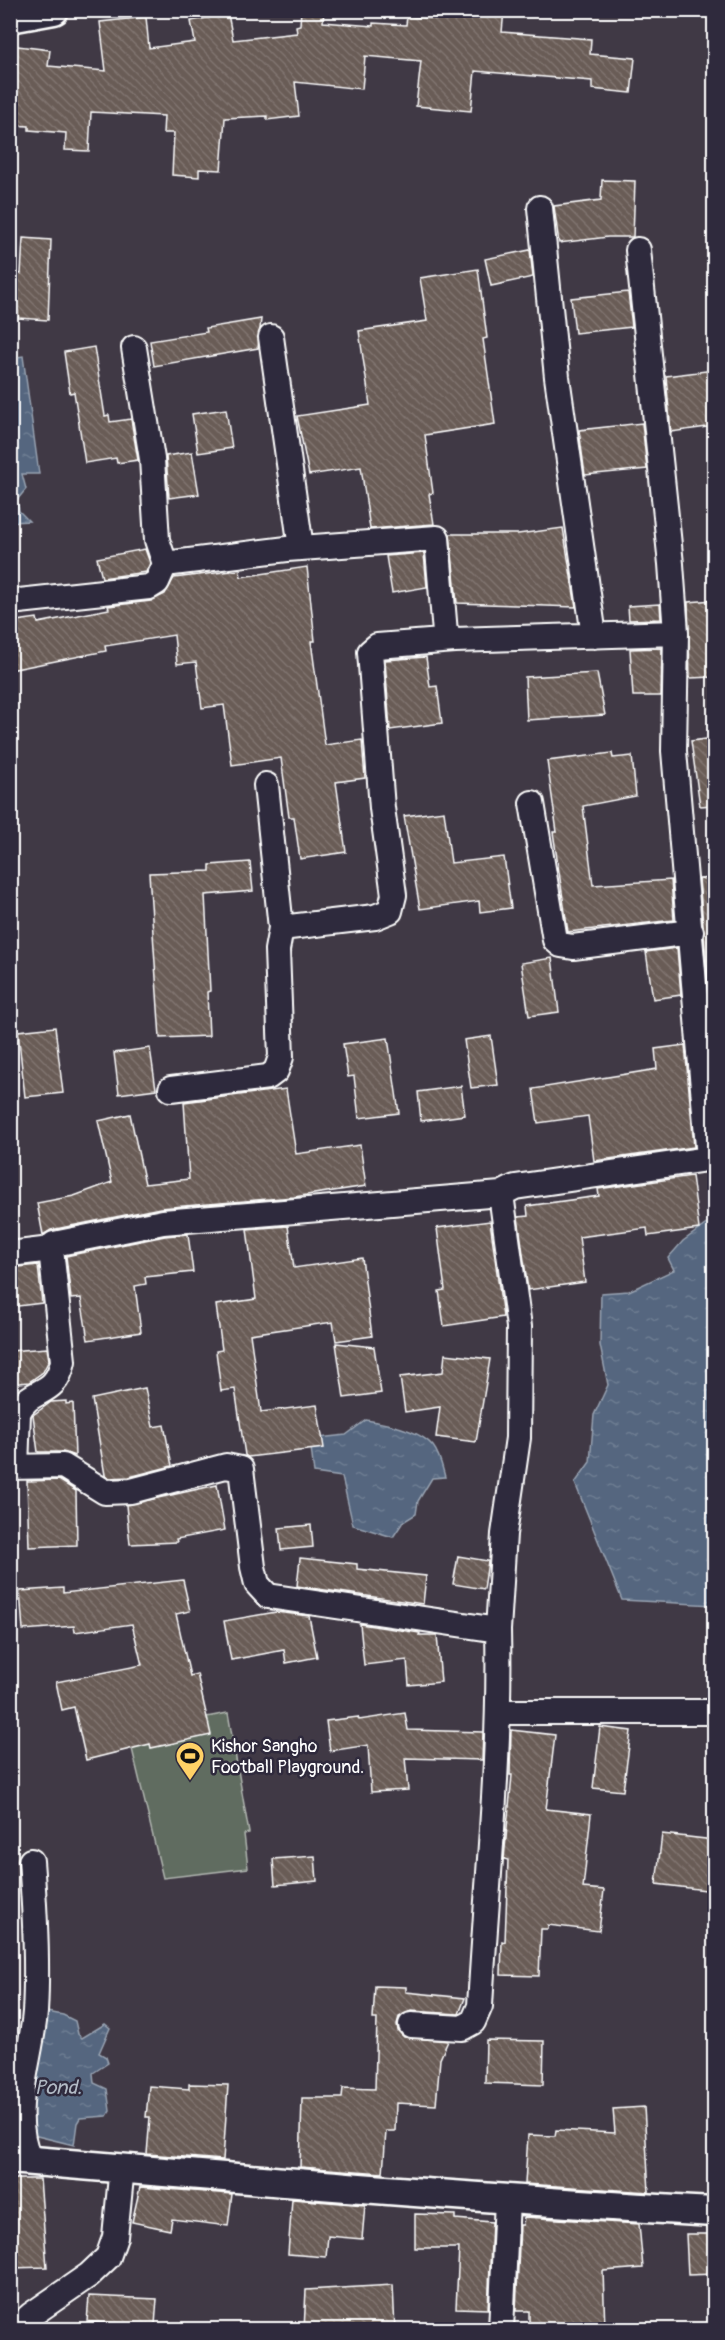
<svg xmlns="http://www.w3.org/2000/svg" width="725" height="2340" viewBox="0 0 725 2340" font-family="Pangolin,sans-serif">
<defs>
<pattern id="water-ripples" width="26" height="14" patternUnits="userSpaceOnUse" patternTransform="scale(1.5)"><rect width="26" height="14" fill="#54667f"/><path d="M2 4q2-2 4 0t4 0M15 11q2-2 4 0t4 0" fill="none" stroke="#6e7d92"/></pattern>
<pattern id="building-back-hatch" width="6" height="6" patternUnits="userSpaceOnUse" patternTransform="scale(1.5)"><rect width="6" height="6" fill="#695b57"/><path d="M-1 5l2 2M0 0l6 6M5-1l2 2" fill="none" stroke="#807470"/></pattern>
</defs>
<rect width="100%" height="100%" fill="#403945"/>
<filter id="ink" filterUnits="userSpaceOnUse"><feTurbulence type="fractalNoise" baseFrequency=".0167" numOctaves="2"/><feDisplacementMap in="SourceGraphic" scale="12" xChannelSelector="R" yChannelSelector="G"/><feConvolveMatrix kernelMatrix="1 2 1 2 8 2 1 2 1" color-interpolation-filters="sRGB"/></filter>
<g filter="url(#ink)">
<path fill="#616c61" stroke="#b0b6b0" stroke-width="1.5" d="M228,1713L249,1833L244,1834L248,1868L163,1878L128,1732Z"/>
<path fill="url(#water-ripples)" stroke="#98a3b2" stroke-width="1.5" d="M23,356L39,474H22L26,489L17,500L19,511L29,521L11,522V358Z
M712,1220H714V1605L622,1600L575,1483L590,1462L594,1415L608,1385L600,1345L601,1293L629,1291L674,1270L668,1258L683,1241Z
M366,1420C385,1423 420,1430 433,1446C440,1455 442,1466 445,1477L432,1478L418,1501L416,1514L403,1522L393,1537L353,1525L342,1477L314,1473L310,1439L346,1435Z
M47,2012L63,2015L75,2021L78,2034L82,2038L105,2024L110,2028L99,2053L106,2057L108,2063L93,2073L94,2083L107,2089L110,2111L107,2116L80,2118L77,2123L74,2145L33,2135L23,2107Z"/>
<path fill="url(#building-back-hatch)" stroke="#fff" stroke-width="1.5" d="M301,10H324L323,22L373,26V23L406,25L407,16L437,19L438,10H504L502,32L591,39L590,54L635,58L631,93L592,89V81L475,71L471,111L416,106L421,61L365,56L362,89L295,82L299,116L267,120V116L225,118L221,170L199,169V177L172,175L174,133H163L164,116L91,112L89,151L65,150L66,133L29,130V126L10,125V45L50,50L48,66L106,71L100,22L146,17L149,48L195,42L191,21L228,14L233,40L297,33L296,26L300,25Z
M602,180L635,181L633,237H608L559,243L554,206L601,200Z
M23,238L51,240L48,320L18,318V311H10V273L21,274Z
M530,250L533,277L491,286L485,259Z
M478,269L487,338L483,339L495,424L425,435L433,493L429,494L434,524L370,529L361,467L309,475L297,416L370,405L359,331L427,321L420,278Z
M628,292L632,327L575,333L571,298Z
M261,319L258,348L154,366L150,341L207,332L206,328Z
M94,347L105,416L109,415L110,422L131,419L138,460L117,463L116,458L85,463L74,392L70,393L64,352Z
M714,370V426L671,432L666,376Z
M226,409L232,448L198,453L192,414Z
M642,423L647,469L585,475L579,430Z
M192,452L199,494L169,498L166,456Z
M563,528L576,607L457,603L450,534H518Z
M145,549L150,563L146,572L102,578L97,558Z
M424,553L427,587L392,593L386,556Z
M307,567L315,641H311L325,745L362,740L365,778L336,782L346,852L300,859L294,817H289L281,758L232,765L224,705L202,708L196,662L177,664L174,635L105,646L106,651L10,670V622L37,618L38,623L109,609L108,606L151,601L165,594L174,578L240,570L241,577Z
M714,600V677L690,678L688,602Z
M660,604L661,619L629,620L628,606Z
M662,648L661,696H633L630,649Z
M426,657L430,687L437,686L442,723L390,730L385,660Z
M597,673L605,715L527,720L525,677Z
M714,738V805L700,806L691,741Z
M612,753L613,758L632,756L636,796L583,806L593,885L671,880L674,920L568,932L553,832H557L547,761Z
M444,811L451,863L504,857L511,908L480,912L479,901L420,909L404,816Z
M250,862L253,891L205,895L210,991L207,992L209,1036L160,1038L149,873L210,871V865Z
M714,878V991H709L699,879Z
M677,948L681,995L653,999L646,952Z
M552,958L559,1012L529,1016L521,963Z
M55,1027L63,1093L25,1097L18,1031Z
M491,1036L498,1085L471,1088L464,1040Z
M388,1038L399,1113L359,1118L354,1076L348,1077L343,1044Z
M685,1045L694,1147L594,1161L588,1116L538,1123L533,1089L657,1069L655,1049Z
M150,1048L156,1089L119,1094L114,1053Z
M461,1086L465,1115L421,1121L418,1092Z
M286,1089L296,1154L360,1145L366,1186L294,1197L160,1208L51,1230L43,1235L37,1203L74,1196L112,1182L98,1121L130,1114L145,1184L189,1179L184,1102Z
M692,1176L699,1229L648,1236L647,1228L579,1237L585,1282L528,1290L518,1217L528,1216L527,1206L599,1196L598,1189Z
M490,1221L503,1317L444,1326L439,1291L445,1290L437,1228Z
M288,1226L294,1268L362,1258L372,1336L336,1341L333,1322L250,1334L261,1412L317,1405L324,1448L248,1457L245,1455L235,1389L221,1391L216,1351L222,1350L216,1305L256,1299L247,1229Z
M188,1234L193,1272L145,1277L146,1284L135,1286L141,1332L88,1340L81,1298L71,1299L66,1256L165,1236Z
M38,1265L42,1303L10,1307V1268Z
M336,1343L374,1347L381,1393L344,1398Z
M47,1348L49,1360L43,1372L29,1382L10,1384V1351Z
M445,1354L490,1359L476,1442L436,1437L440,1407L405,1412L400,1377L443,1372Z
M145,1388L153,1427L164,1425L172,1466L129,1477L109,1478L105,1475L92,1399Z
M66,1401V1404L73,1403L75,1456L63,1452H38L33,1415L51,1402Z
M59,1480L76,1491L77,1545L29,1547L27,1481Z
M217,1485L225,1530L176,1539L177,1542L130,1544L126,1505Z
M311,1525L313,1547L281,1550L279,1528Z
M458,1556L488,1561L484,1589L453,1584Z
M300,1558L357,1564V1569L426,1576L423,1604L297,1586Z
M183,1580L190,1611L176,1614L190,1676L197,1674L211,1735L151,1748L150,1744L86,1760L74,1707L62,1710L56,1682L142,1665L132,1624L75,1632L74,1626L23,1630L20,1591L63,1588V1593Z
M276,1612L309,1616L317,1657L286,1663L284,1650L231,1660L224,1621Z
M360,1624L420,1633L419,1635H437L441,1682L409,1685L407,1660L364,1665Z
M405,1713L408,1730L483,1732L482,1760L405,1758L408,1790L371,1792L368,1745L330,1751L326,1721L358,1717L359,1720Z
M600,1727L631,1731L623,1791L593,1788Z
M511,1730L555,1735L546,1809L591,1814L583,1888L604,1890L599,1931L548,1925V1929H541L539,1976L501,1975L502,1941L505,1942L508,1860L504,1859L512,1775H510Z
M662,1834L714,1840V1891L656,1884Z
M315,1856L317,1881L275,1885L273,1859Z
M375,1986L406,1987V1992L465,1998L459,2014L411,2011L399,2017L397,2024L398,2031L404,2037L448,2041L440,2059L436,2105L396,2103L395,2131H386L383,2173L300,2167L302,2098H342L343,2088L375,2089L377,2019H373Z
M486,2040L544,2041L543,2085L485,2083Z
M189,2084L228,2085L223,2160L147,2154L150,2117H146L149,2086L189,2089Z
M644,2107L649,2192L525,2184L528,2135L555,2136L556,2130L615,2133L613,2109Z
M10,2179H40L47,2267L10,2268Z
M140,2187L232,2194L228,2226L172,2219L170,2230L132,2222Z
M292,2199L365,2205L362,2239L328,2236L326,2257L288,2254Z
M415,2214L455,2215V2219L492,2222L488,2309L456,2308L459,2248H415Z
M524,2217L639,2224L643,2268L603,2271L605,2330H529V2311H516L520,2225H523Z
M686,2234H709V2244H714V2274L688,2275Z
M393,2285L395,2330H304L306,2290Z
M89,2296L157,2299L155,2325L87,2322Z"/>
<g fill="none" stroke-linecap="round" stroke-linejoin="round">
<g stroke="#fff" stroke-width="28">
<path id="minor" d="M540,208L557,377L594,636
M638,250L671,564L676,633L674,751L709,1158
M271,337L301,548
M134,348L152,459L157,540L165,564
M10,602L149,587L157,582L165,564L287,549L437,538L445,633L455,640L676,633
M266,785L281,928
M532,803L555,940L561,945L573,947L691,932
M171,1089L268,1077L276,1071L281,1057L277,950L281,928L375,917L390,911L394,895L382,808L370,652L377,646L455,640
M10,1254L51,1249
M10,1467L63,1466L105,1492L131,1491L226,1466L241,1469L253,1567L257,1584L268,1596L498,1630C501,1756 487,1881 480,2006L473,2022L462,2028L411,2025
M16,1467L18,1413C29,1386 56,1399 63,1361L51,1249L54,1244L163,1222L501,1194
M498,1630L504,1534L518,1438L519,1327L501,1194L515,1187L714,1158
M498,1712H714
M30,2161C8,2111 31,2063 35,2012C38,1962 35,1911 31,1861
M14,2330L31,2315L89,2275L108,2257L115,2237L122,2167
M501,2330L507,2200"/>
</g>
<g stroke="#fff" stroke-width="33">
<path id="tertiary" d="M10,18L54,10
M10,2159C245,2179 480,2199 714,2212"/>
</g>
<use href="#minor" stroke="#2f2a3d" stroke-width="24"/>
<use href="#tertiary" stroke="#2f2a3d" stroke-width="28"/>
</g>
</g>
<defs>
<g id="stadium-pin" transform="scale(1.5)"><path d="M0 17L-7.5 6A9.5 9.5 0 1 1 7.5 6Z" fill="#ffd166" stroke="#2f2a3d"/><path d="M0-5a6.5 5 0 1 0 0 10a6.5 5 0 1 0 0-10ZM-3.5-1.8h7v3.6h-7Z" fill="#111"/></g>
</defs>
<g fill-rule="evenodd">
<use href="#stadium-pin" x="190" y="1756"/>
</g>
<g text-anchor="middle" stroke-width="5" stroke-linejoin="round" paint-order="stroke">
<g font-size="18" fill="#fff" stroke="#2f2a3d" text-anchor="start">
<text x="211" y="1752">Kishor Sangho<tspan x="211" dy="21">Football Playground.</tspan></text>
</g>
<g font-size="20" font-style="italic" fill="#b2bac5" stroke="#2f2a3d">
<text x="58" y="2094">Pond.</text>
</g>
</g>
<rect width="725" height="2340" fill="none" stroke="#2f2a3d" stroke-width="36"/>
<rect x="18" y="18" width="689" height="2304" fill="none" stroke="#fff" stroke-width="2" filter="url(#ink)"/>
</svg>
